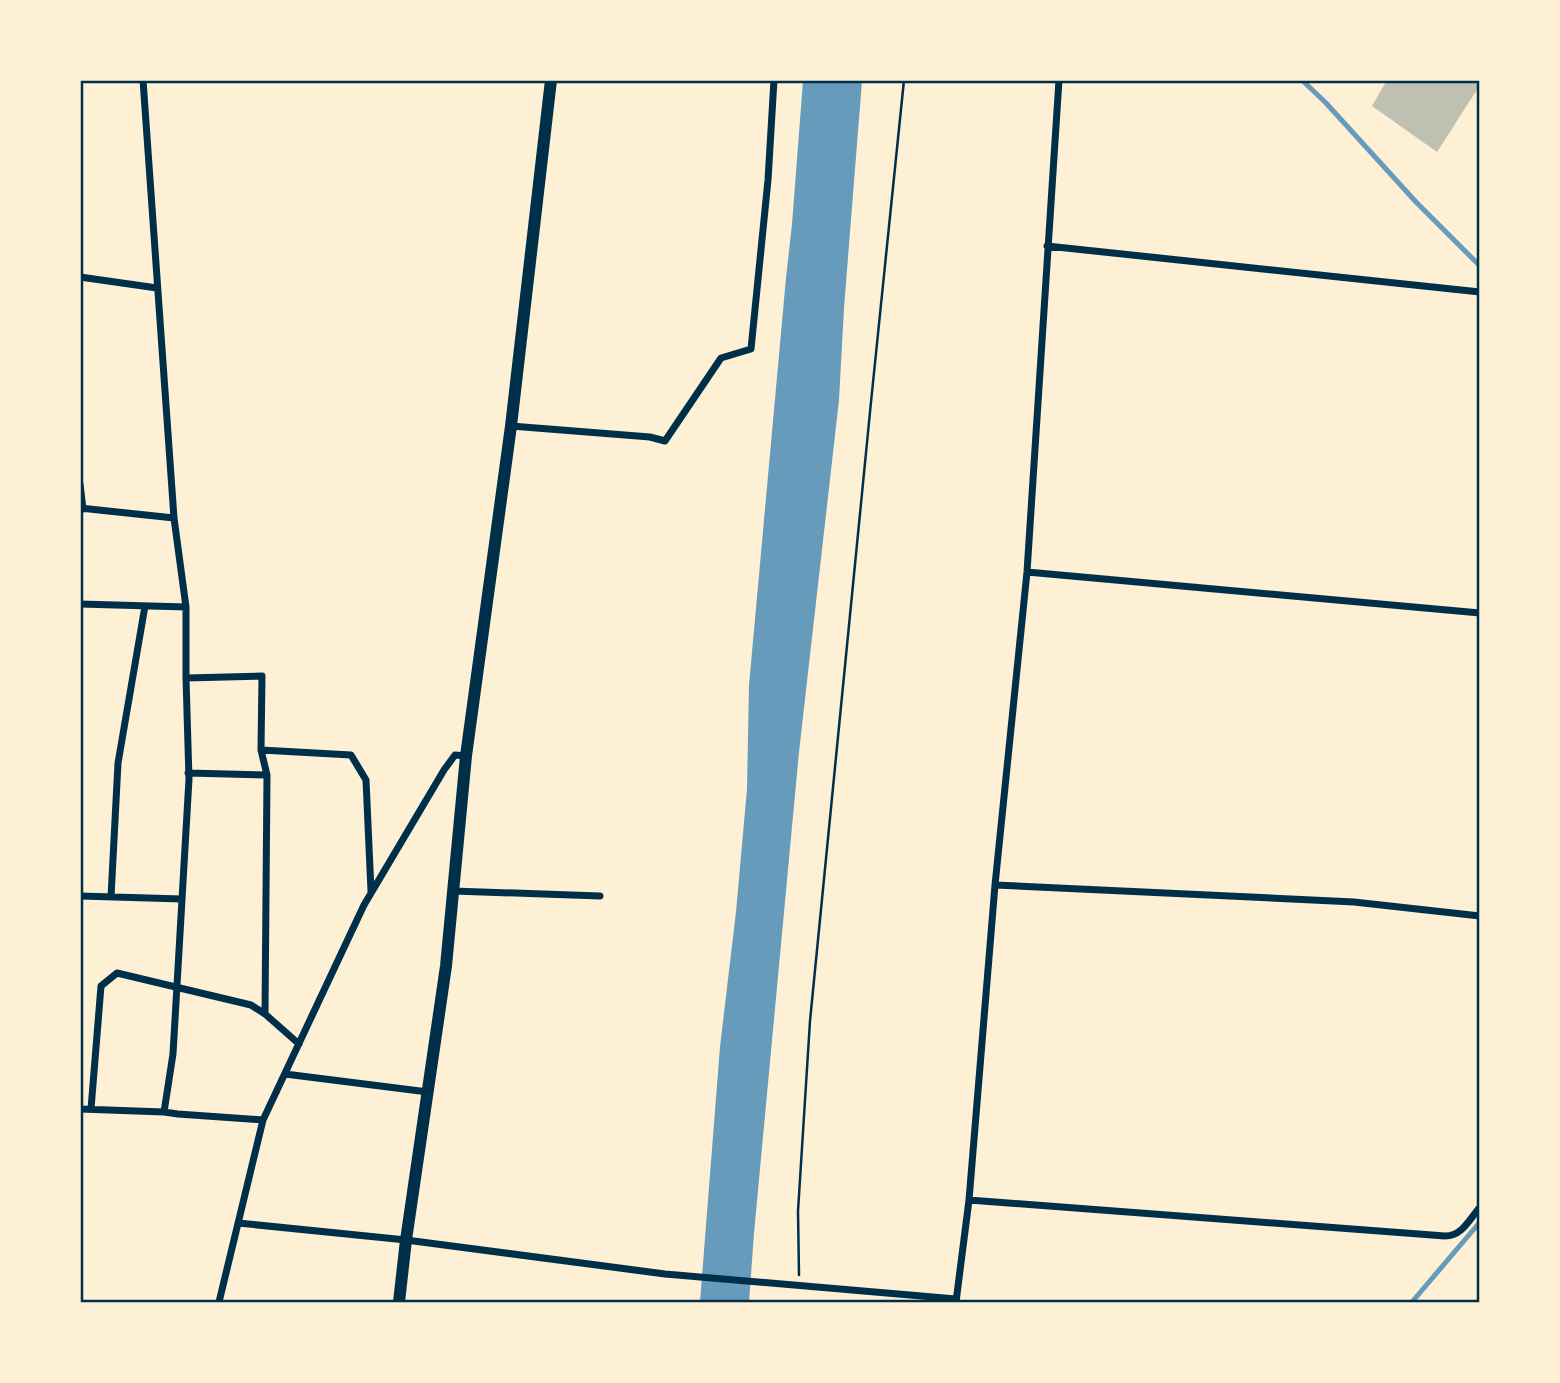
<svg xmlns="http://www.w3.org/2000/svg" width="1560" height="1383" viewBox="0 0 1560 1383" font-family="'Sofia Sans Condensed',sans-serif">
<rect width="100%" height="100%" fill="#fdf0d5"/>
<path fill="#669bbc" d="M803,81H862L844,308L839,400L799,752L754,1233L749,1302H700L720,1047L736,912L747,789L749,685L786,278L792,224Z"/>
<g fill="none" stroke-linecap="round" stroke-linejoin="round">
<path stroke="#669bbc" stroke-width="5" d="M1302,80L1326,103L1416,202L1480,266
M1412,1302L1480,1222"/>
</g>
<path fill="#bec0b2" d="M1387,80H1480V85L1437,152L1372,106Z"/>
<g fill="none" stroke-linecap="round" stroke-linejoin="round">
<path stroke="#003049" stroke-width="2.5" d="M799,1275L798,1211L810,1021L871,402L904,80"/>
<path stroke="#003049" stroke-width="7" d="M143,80L174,518L186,607V678L189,779L173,1054L164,1112
M1047,246L1480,292
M80,277L157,288
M511,426L650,437L665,441L721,358L751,349L768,180L774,80
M80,484L83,509
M80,508L174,518
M1027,572L1480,613
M80,604L186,607
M186,678L262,676L261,750L267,775L265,1014
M261,750L351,755L366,780L371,891
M188,773L267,775
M995,885L1354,902L1480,916
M453,891L600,896
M80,896L182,899
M111,897L118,763L145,606
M285,1074L428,1092
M80,1109L164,1112L178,1114L263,1120
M91,1109L101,986L117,973L251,1005L265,1014L299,1044
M969,1200L1445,1236C1462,1236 1469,1220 1480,1207
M238,1223L406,1240L665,1274L956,1299
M219,1302L263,1120L364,905L444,770L455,755L466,756
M956,1302L969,1200L995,885L1027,572L1059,80"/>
<path stroke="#003049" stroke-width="12" d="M399,1302L406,1240L446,966L466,756L511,426L551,80"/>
</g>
<rect width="1560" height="1383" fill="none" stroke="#fdf0d5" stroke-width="164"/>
<rect x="82" y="82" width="1396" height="1219" fill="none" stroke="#003049" stroke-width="2.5"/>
</svg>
